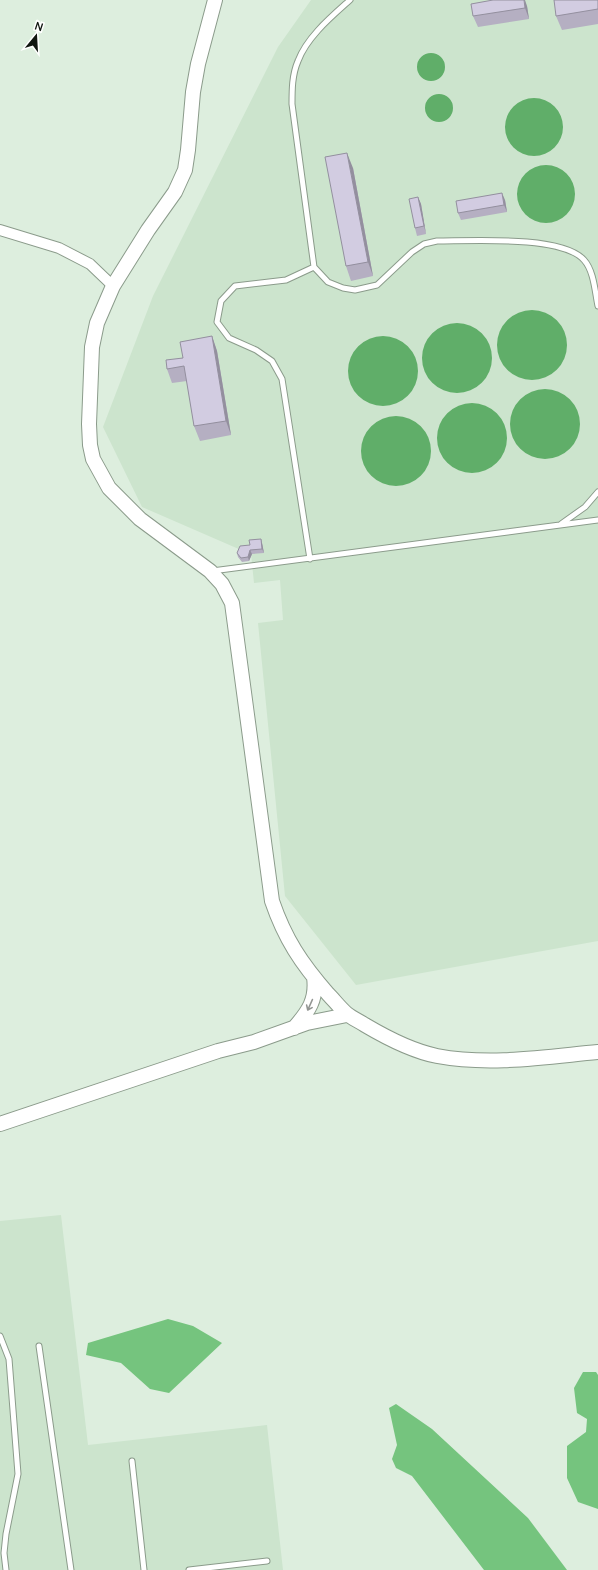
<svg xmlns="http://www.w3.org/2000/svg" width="598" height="1570" viewBox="0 0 598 1570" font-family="Manrope,sans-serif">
<rect width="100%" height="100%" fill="#ddeede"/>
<path fill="#cce4cd" d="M311,0H598V941L356,985L285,896L258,623L283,620L280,580L254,583L251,554L247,549L241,550L142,507L103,427L153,296L278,47Z
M61,1215L88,1445L267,1425L283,1570H0V1221Z"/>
<path fill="#75c47e" d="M168,1319L193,1326L222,1343L169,1393L150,1389L121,1363L86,1355L88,1343Z
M583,1372H596L598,1375V1509L578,1502L567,1478V1446L586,1432L587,1419L577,1413L574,1388Z
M396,1404L432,1429L528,1518L567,1570H484L412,1476L396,1468L392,1459L397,1445L389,1408Z"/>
<path fill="#60ae69" d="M417 67a14 14 0 1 1 28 0a14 14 0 1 1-28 0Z
M425 108a14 14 0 1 1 28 0a14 14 0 1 1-28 0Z
M505 127a29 29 0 1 1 58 0a29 29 0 1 1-58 0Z
M517 194a29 29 0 1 1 58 0a29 29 0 1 1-58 0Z
M497 345a35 35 0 1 1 70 0a35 35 0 1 1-70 0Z
M422 358a35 35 0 1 1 70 0a35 35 0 1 1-70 0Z
M348 371a35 35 0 1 1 70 0a35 35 0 1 1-70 0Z
M510 424a35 35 0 1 1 70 0a35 35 0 1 1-70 0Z
M437 438a35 35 0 1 1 70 0a35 35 0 1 1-70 0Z
M361 451a35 35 0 1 1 70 0a35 35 0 1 1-70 0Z"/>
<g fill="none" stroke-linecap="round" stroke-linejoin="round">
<g stroke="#8b9b8b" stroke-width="7">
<path id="lane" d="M314,267L292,104C292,90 292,75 298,61C307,37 331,17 350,0
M561,524L585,507L598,492
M310,559L282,379L272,361L256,350L229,338L217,322L221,301L235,286L286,280L314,267L328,282L343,288L355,290L377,285L412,252L424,244L437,241C470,241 562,235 584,260C594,271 595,292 598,306
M212,571L598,520
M0,1336L9,1359L18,1474L6,1534L4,1553L6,1570
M39,1346L71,1570
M132,1461L144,1570
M189,1570L267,1561"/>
</g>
<g stroke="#8b9b8b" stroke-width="12">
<path id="street" d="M0,230L59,248L90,264L113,286"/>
</g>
<g stroke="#8b9b8b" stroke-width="16">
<path id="secondary" d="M215,0L198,64L193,92L188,150L185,170L175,192L148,230L113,286L97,323L92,347L89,424L90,445L93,459L109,488L140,519L210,571L222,584L232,603L272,901C285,939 301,963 328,994C334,1000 340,1008 347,1014C352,1018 359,1021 365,1025C387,1038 412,1051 437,1056C490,1066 545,1057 598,1052
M294,1028C309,1011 317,999 314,977
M0,1124L218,1051L254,1042L307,1023L347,1015"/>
</g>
<use href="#lane" stroke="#fff" stroke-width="5"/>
<use href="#street" stroke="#fff" stroke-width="10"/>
<use href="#secondary" stroke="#fff" stroke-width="14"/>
</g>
<path fill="#b5afc2" d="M598,0V24L562,30L556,16Z
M527,6L529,19L478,27L473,16Z
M353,168L373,276L351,281L346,266Z
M418,197L421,204L426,234L417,236L415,228Z
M505,200L507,212L461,220L458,213Z
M212,336L217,351L231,435L200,441L194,426L187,381L172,383L167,369Z
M261,539L262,543L264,553L252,554L249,561L242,562L238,557L237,553Z"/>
<path fill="#938f9e" d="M524,0H525L527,6L529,19L525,8Z
M347,153L353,168L373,276L368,262Z
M502,193L505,200L507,212L504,205Z
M418,197L421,204L426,234L424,226Z
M212,336L217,351L231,435L226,421Z
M261,539L262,543L264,553L262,549Z
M250,550L252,554L249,561L248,557Z"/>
<path fill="#d2cce1" stroke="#938f9e" d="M493,0H524L525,8L473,16L471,4Z
M554,0H598V9L556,16Z
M347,153L368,262L346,266L325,157Z
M502,193L504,205L458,213L456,201Z
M418,197L424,226L415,228L409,199Z
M212,336L226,421L194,426L184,366L167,369L166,360L183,358L180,342Z
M261,539L262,549L250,550L248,557L241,558L237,553L240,546L250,545L249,540Z"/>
<defs><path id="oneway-shaft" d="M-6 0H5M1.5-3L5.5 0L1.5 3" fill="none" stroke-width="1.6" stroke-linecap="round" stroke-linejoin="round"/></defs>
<use stroke="#939693" href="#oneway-shaft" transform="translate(310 1005) rotate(114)"/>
<g transform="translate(36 36) rotate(18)" stroke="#ffffff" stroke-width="3" paint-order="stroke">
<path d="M0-3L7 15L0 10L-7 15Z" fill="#101610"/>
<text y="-6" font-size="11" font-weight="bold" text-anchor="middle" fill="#101610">N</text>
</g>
</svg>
